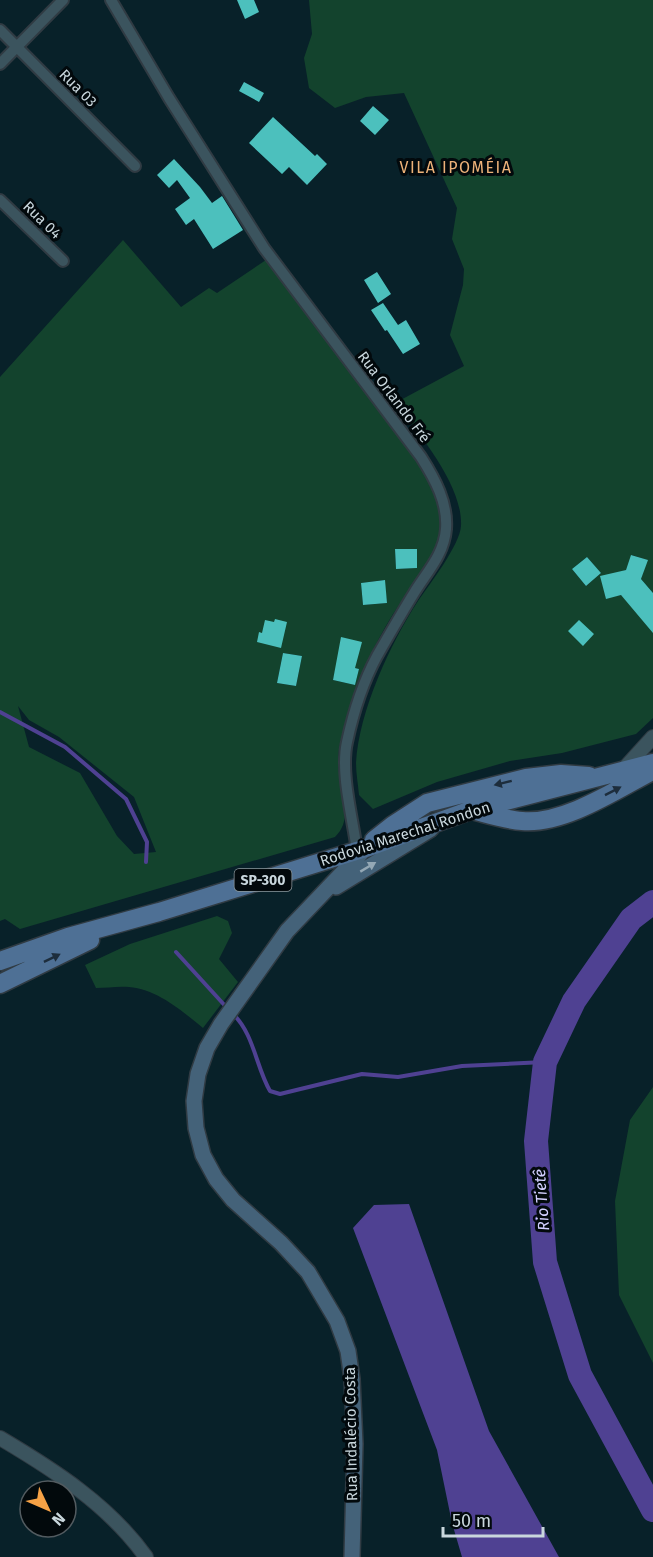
<svg xmlns="http://www.w3.org/2000/svg" width="653" height="1557" viewBox="0 0 653 1557" font-family="'Fira Sans',sans-serif">
<rect width="100%" height="100%" fill="#082129"/>
<path fill="#13432d" fill-rule="evenodd" d="M309,0H653V593L641,579L647,560L632,555L626,570L601,577L606,598L621,595L653,625V718L636,734L562,753L510,761L437,782L373,809L359,795C358,784 356,773 356,763C359,711 390,644 418,601C429,585 460,545 461,526C463,485 419,434 395,403L464,366L450,335L463,285L464,269L452,239L457,208L404,93L366,97L335,108L309,88L304,58L312,34ZM587,557L601,573L586,586L572,569Z
M123,240L181,307L209,288L217,293L266,260L432,481C438,501 444,523 438,544C431,567 412,586 399,605C380,633 363,668 353,700C347,719 338,742 338,762C338,786 356,817 335,837L20,929L5,919L0,921V377ZM416,549L417,568L396,569L395,550ZM384,580L387,603L363,605L361,583ZM283,653L302,656L296,686L277,683ZM337,664L359,669L355,685L333,680ZM18,706L29,720L59,737L134,797L156,852L134,854L117,836L80,773L29,747Z
M217,916L228,921L232,933L219,959L238,982L203,1028C182,1011 157,989 129,987C118,986 106,988 96,988L85,965L130,944Z
M653,1087V1363L619,1295L615,1201L630,1120Z"/>
<path fill="#4f4192" d="M409,1204L489,1431L559,1557H462L452,1523L437,1450L353,1228L374,1205Z"/>
<g fill="none" stroke-linecap="round" stroke-linejoin="round">
<path stroke="#4f4192" stroke-width="4" d="M0,712L65,747L126,799L147,842L146,862
M176,952L228,1009
M233,1014C254,1034 256,1067 270,1091L280,1094L362,1074L398,1077L462,1066L545,1062"/>
<path stroke="#4f4192" stroke-width="24" d="M653,902L631,919L574,1001L545,1062L536,1141L545,1262L580,1375L653,1510"/>
</g>
<path fill="#4cc0bd" d="M237,0H254L259,12L245,19Z
M244,82L264,93L259,102L239,91Z
M373,106L389,120L375,135L360,121Z
M273,117L315,156L317,154L327,164L307,185L289,167L282,174L249,143Z
M174,159L200,187L212,203L222,196L243,230L213,249L194,219L186,225L175,209L190,198L177,180L169,188L157,175Z
M377,272L391,294L378,303L364,280Z
M383,303L398,325L406,320L420,344L403,354L387,330L385,331L371,310Z
M395,549H417V568L396,569Z
M631,555L648,560L641,579L653,593V633L621,595L606,599L600,576L626,570Z
M587,557L601,573L586,586L572,569Z
M385,580L387,603L363,605L361,583Z
M275,619L287,622L281,648L257,642L259,632L262,633L265,620L274,622Z
M579,620L594,634L583,646L568,631Z
M341,637L362,642L355,668L359,669L355,685L333,680Z
M283,653L302,656L296,686L277,683Z"/>
<g fill="none" stroke-linecap="round" stroke-linejoin="round">
<g stroke="#303b43" stroke-width="14">
<path id="minor" d="M111,0L169,98L264,248L421,457C435,479 448,503 446,529C444,555 426,573 414,593C401,614 389,635 377,656C363,682 353,714 347,742C340,773 353,819 357,851
M0,30L135,166
M0,64L63,0
M0,200L63,261"/>
</g>
<g stroke="#303b43" stroke-width="16">
<path id="tertiary" d="M622,771L653,737
M0,1438C54,1470 109,1505 146,1557"/>
</g>
<g stroke="#303b43" stroke-width="18">
<path id="secondary" d="M336,887L431,829
M352,1557L355,1444L352,1379L348,1351L337,1321L308,1272L281,1243L233,1200L216,1179L203,1155L196,1128L194,1101L198,1074L207,1048L221,1024L287,931L366,848"/>
</g>
<g stroke="#303b43" stroke-width="21">
<path id="primary" d="M476,811C491,815 507,820 522,821C563,825 616,790 652,771
M374,840L393,825L427,803L526,778L561,774L589,776
M0,961L68,937L159,912L366,848L471,810L653,763
M0,984L90,940"/>
</g>
<use href="#minor" stroke="#3b545e" stroke-width="10"/>
<use href="#tertiary" stroke="#3b545e" stroke-width="14"/>
<use href="#secondary" stroke="#446279" stroke-width="15"/>
<use href="#primary" stroke="#4e7095" stroke-width="18"/>
</g>
<defs><path id="oneway-solid" d="M-6-.8H1V-3.2L6.5 0L1 3.2V.8H-6Z" transform="scale(1.5)"/></defs>
<g fill="#1d2d3c">
<use href="#oneway-solid" transform="translate(503 783) rotate(166)"/>
<use href="#oneway-solid" transform="translate(613 791) rotate(-27)"/>
<use href="#oneway-solid" transform="translate(52 958) rotate(-26)"/>
</g>
<use fill="#94a8b5" href="#oneway-solid" transform="translate(368 867) rotate(-31)"/>
<g text-anchor="middle" stroke-width="6" stroke-linejoin="round" paint-order="stroke">
<rect fill="#02090c" stroke="#8d999e" stroke-width="1.5" x="234.5" y="869" width="57" height="22" rx="4.5"/>
<g font-size="14" font-weight="bold" fill="#c9d7dd">
<text x="263" y="885">SP-300</text>
</g>
<g font-size="15" fill="#c9d7dd" stroke="#02090c">
<text transform="translate(78 88) rotate(45)" y="5">Rua 03</text>
<text transform="translate(42 220) rotate(44)" y="5">Rua 04</text>
<text transform="translate(394 397) rotate(53)" y="5">Rua Orlando Fré</text>
<text transform="translate(405 834) rotate(-18)" y="5">Rodovia Marechal Rondon</text>
<text transform="translate(351 1434) rotate(-91)" y="5">Rua Indalécio Costa</text>
</g>
<g font-size="16" letter-spacing="1.5" fill="#ecb279" stroke="#02090c">
<text x="456" y="173">VILA IPOMÉIA</text>
</g>
<g font-size="16" font-style="italic" fill="#d3d0ff" stroke="#02090c">
<text transform="translate(541 1200) rotate(-94)" y="6">Rio Tietê</text>
</g>
</g>
<g transform="translate(48 1509) rotate(134)"><circle r="28" fill="#02090c" stroke="#525b60" stroke-width="1.5"/>
<path d="M0-4.5L10 22L0 15L-10 22Z" fill="#f6a246"/>
<text y="-9" font-size="16" font-weight="bold" text-anchor="middle" fill="#c9d7dd">N</text>
</g>
<path d="M443 1527v9h100v-9" fill="none" stroke="#c9d7dd" stroke-width="3"/>
<text x="452" y="1527" font-size="18" fill="#c9d7dd" stroke="#02090c" stroke-width="4.5" paint-order="stroke">50 m</text>
</svg>
